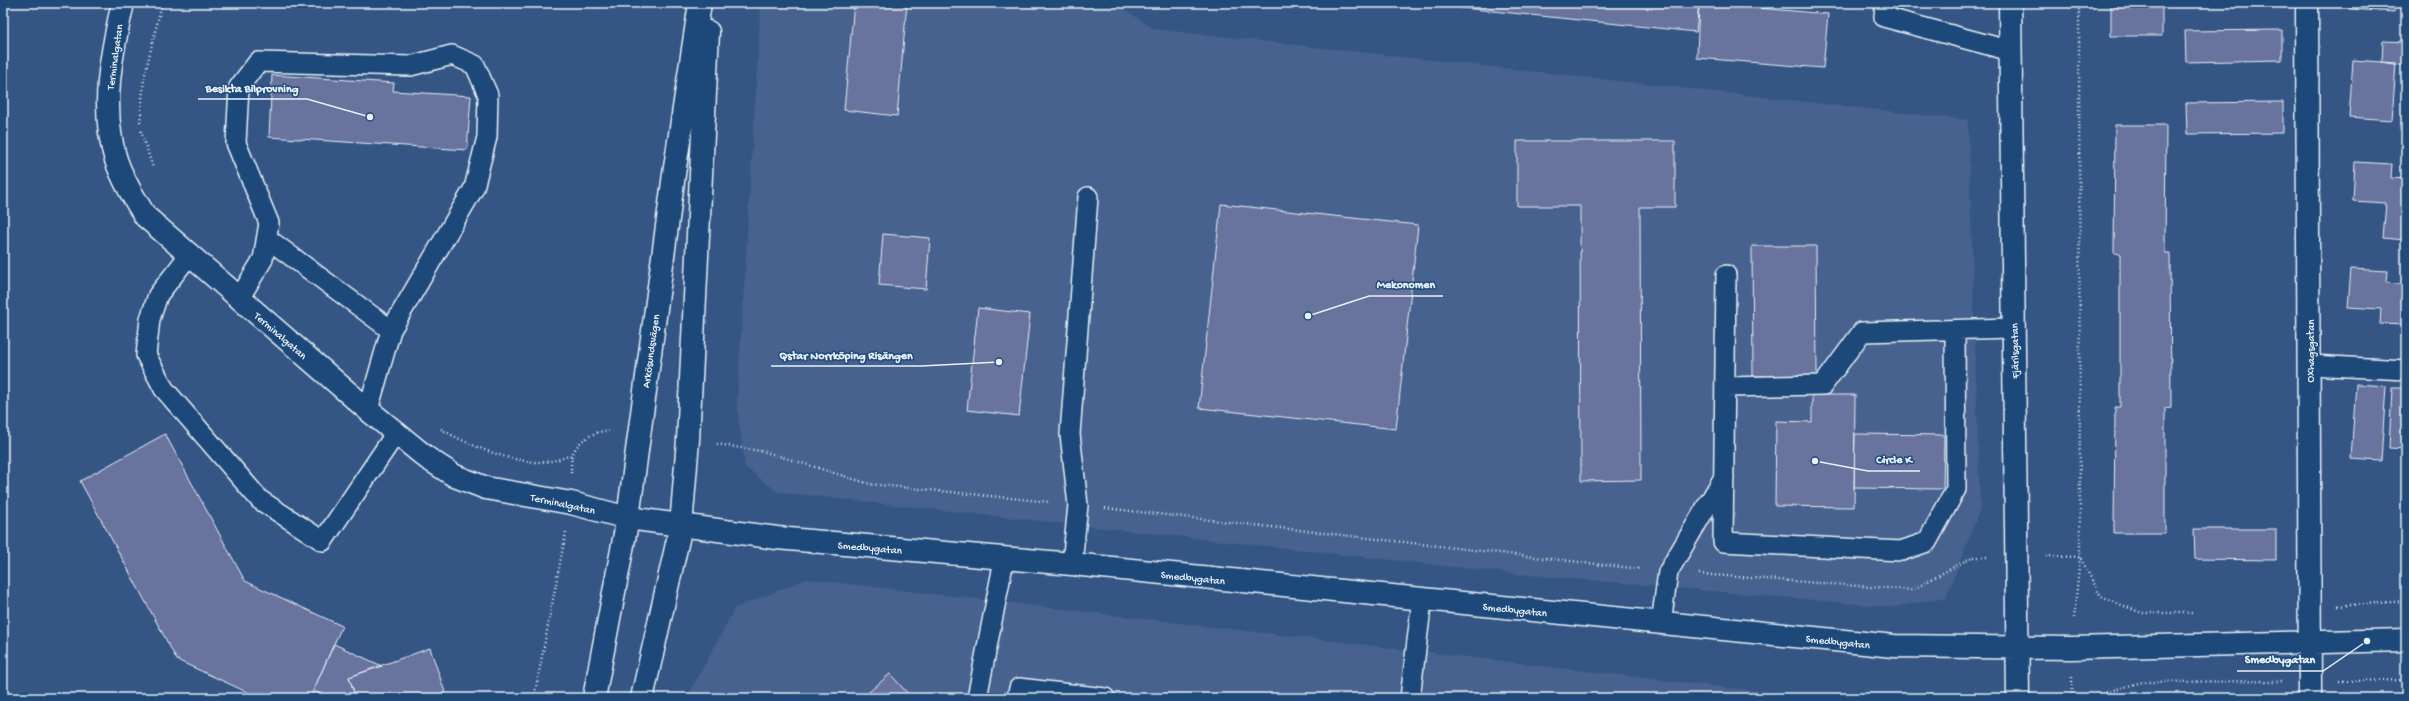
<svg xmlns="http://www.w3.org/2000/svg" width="2409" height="701" viewBox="0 0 2409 701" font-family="'Gochi Hand',sans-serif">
<rect width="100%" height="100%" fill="#355685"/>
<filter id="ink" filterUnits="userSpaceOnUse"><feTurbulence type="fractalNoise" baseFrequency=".025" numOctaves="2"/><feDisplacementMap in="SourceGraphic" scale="8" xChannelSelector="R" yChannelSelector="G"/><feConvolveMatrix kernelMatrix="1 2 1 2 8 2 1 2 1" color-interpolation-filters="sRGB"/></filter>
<g filter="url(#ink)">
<path fill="#47628e" d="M761,3H1115L1154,29L1968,120L1980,509L1946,598L1892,607L1518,574L778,492L745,467L737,405Z
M807,579L1814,698H687L735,608Z"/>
<path fill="#67739e" stroke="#e8f1f8" d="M854,3H907L897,116L844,110Z
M1414,3H1699L1696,32Z
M1699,3L1828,14L1823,68L1697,58Z
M2111,3H2162V36H2111Z
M2349,3H2395L2394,12L2349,9Z
M2282,30V60L2186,62L2185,31Z
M2383,41L2406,42V66L2382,62Z
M2353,60L2396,63L2392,120L2349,117Z
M272,75L394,83L393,91L471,96L467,150L269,137Z
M2283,102V133L2187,134L2186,103Z
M2115,125H2166L2165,253H2170L2171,407L2165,408V533H2114L2115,407H2120V254L2114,253Z
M1517,141H1675V207H1640L1641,480L1581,481L1580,206H1517Z
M2355,162L2392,164L2391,178L2406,179V240L2383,238L2386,203L2353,201Z
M1221,204L1418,225L1396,429L1199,408Z
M883,234L930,238L926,289L879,285Z
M1752,246H1816L1817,376H1753Z
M2351,269L2388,271L2387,283L2406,285V325L2380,324L2381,309L2348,307Z
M978,308L1030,314L1019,416L967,410Z
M2356,384L2386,386L2381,461L2351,459Z
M2392,388H2406V449L2389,448Z
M1812,395H1855L1854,507L1775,506L1776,421L1812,422Z
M165,434L245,581L342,626L310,698H260L177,660L80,481Z
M1855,434L1944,435L1943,489L1854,488Z
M2194,529H2276V560L2195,559Z
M334,644L382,666L349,677L356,698H329L313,691Z
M430,648L447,698H356L349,677Z
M890,674L912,698H862Z"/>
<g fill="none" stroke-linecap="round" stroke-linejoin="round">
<g stroke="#e8f1f8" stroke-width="22">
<path id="lane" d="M1885,3L1884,17L2011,51
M268,239L391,330
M190,254L158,295L150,319L146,355L164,389L260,500L323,541L396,433
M1726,275L1723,542L1901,551L1927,542L1956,489L1955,330
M239,299L263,259L269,223L236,143L239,87L258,62L410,66L452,55L475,65L488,95L487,137L474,188L391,330L368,410
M2310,365L2406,370
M1725,387L1823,385L1862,332L2013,328
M1072,564L1078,505L1070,434L1088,197
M1661,623L1668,572L1724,477
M977,698L1004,560
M1017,698L1019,688L1105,698
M1410,698L1422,600"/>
</g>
<g stroke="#e8f1f8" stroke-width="25">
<path id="street" d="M123,3C111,54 100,109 116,160C123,180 134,198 145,216L368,410L427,458L455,476L486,488L571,503L628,518L777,538L1072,564L1894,646L2071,648L2406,640
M2010,3L2018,698
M2307,3L2310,698"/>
</g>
<g stroke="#e8f1f8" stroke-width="25">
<path id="secondary" d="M594,698L628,518L674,174L700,3
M642,698L681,526L688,440L708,32"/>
</g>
<path stroke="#e8f1f8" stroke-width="2.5" stroke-dasharray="1 3" stroke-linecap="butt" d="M140,122L144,78L162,3
M141,131L153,168
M441,429C468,445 519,467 551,461C558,460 565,457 572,455
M717,444L766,452L870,484L1050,502
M571,473C571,468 571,462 572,457C575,442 595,430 609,431
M1105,508L1640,569
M2046,556L2080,557L2101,597L2142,613H2194
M1699,574L1912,590L1972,557H1987
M2338,606L2406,601
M2074,618L2080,557L2079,3
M2072,677V698
M2339,681L2406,680
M534,698L566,532
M2096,698L2100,694L2142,682L2282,681"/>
<use href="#lane" stroke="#1f4a7a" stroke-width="19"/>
<use href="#street" stroke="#1f4a7a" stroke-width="22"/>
<use href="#secondary" stroke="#1f4a7a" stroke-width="22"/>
</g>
</g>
<g text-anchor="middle" stroke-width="3" stroke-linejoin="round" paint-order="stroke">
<g font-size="11" fill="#e8f1f8" stroke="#1f4a7a">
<text transform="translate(114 57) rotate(-82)" y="4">Terminalgatan</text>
<text transform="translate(281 335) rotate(41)" y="4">Terminalgatan</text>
<text transform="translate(650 351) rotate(-82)" y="4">Arkösundsvägen</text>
<text transform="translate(2014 351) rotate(-91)" y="4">Fjärilsgatan</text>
<text transform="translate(2310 351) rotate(-90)" y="4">Oxhagsgatan</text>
<text transform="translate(563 503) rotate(12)" y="4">Terminalgatan</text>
<text transform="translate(870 547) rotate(5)" y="4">Smedbygatan</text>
<text transform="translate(1193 577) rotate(6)" y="4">Smedbygatan</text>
<text transform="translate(1515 609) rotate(6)" y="4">Smedbygatan</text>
<text transform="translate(1838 641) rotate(6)" y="4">Smedbygatan</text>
</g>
</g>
<path fill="none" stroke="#e8f1f8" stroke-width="1.5" d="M370 117L307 99H198M1308 316L1369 296H1443M999 362L921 366H771M1815 461L1868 471H1920M2367 641L2323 671H2237"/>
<g fill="#e8f1f8" stroke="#1f4a7a" stroke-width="1.5">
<circle cx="370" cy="117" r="4"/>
<circle cx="1308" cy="316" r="4"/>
<circle cx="999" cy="362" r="4"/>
<circle cx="1815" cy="461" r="4"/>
<circle cx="2367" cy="641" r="4"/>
</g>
<g font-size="12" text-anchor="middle" font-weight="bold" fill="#e8f1f8" stroke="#1f4a7a" stroke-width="3" stroke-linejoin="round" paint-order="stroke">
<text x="252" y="92">Besikta Bilprovning</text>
<text x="1406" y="288">Mekonomen</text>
<text x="846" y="359">Qstar Norrköping Risängen</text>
<text x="1894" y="463">Circle K</text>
<text x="2280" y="663">Smedbygatan</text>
</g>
<rect width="2409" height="701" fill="none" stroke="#1f4a7a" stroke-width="16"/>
<rect x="8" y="8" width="2393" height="685" fill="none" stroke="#e8f1f8" stroke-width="1.5" filter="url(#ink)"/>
</svg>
